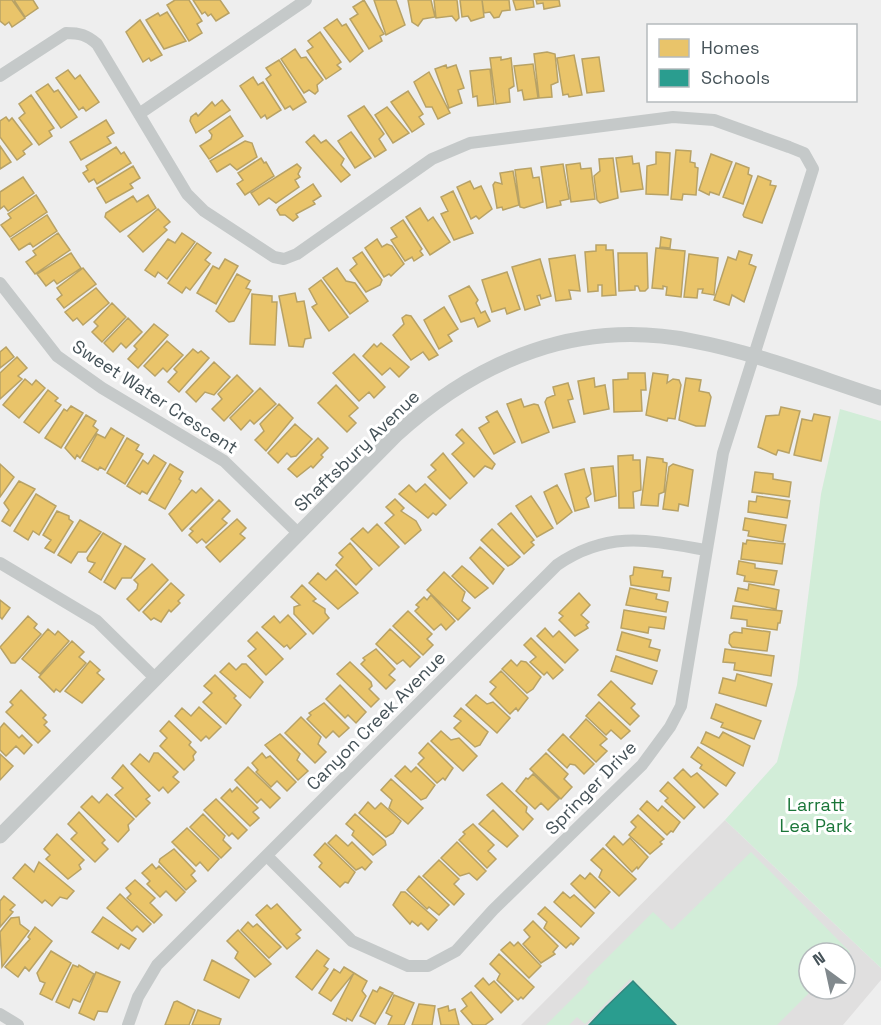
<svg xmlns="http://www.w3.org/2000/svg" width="881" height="1025" viewBox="0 0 881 1025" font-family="'Space Grotesk',sans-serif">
<rect width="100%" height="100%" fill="#eee"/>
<path fill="#e0dfdf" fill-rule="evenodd" d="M725,820L881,968V980L843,1025H521ZM809,953H845V989H809Z"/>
<path fill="#d2edd8" d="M840,409L881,421V968L725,820L777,762L797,685L821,494Z
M751,852L850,952L845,957V953H809V989H813L777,1025H677L630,979L585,1024L577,1017L569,1025H546L589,982L586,979L653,912L672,930Z"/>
<path fill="#e9c46a" stroke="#b8a265" stroke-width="1.5" d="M0,0H12L25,18L12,27L9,22L5,25L0,21Z
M14,0H33L38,8L25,17Z
M175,0H189L202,21L197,24L202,33L189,41L167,5Z
M193,0H220L229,13L216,21L211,14L208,16L205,12L202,14Z
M364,0L384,34L380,36L382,41L369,49L350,19L358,14L353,7Z
M374,0H396L405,25L386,35Z
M408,0H431L435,17L423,19L418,26L412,22Z
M434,0H457L459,18L456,21L452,16L436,18Z
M460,0H482L484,17L471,21L468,16L462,17Z
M482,0H509L510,10L502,11L499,17L494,18L490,12L484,13Z
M513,0H533L534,7L516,10Z
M536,0H559L560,6L544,9L543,3L537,4Z
M167,12L186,41L164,49L146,20L158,13L160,16Z
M337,19L342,26L346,24L363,51L350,62L324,28Z
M140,20L162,55L151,61L149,58L143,62L126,32Z
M320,32L341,62L337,65L341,69L326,79L307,51L313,47L308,41Z
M295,49L301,58L306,57L323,80L317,85L318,91L315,94L309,90L304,93L281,59Z
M547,52L555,54L558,82L551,85L552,97L539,98L534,54Z
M574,55L582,95L569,97L568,94L563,95L557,58Z
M501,57V60L511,58L514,86L509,89L510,102L496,104L490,58Z
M599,57L604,91L587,93L582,59Z
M279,60L306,102L293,110L290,106L285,109L266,79L271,75L266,68Z
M533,64L538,98L524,100L522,90L518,91L514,66Z
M446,65L447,68L456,65L464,88L458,90L462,103L449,108L435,69Z
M490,69L494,104L478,106L477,96L473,97L470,71Z
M68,70L75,79L80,75L99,102L86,111L83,107L79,110L56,78Z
M429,72L450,113L438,119L432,107H426L414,82Z
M253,77L258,85L263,82L281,110L267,119L265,115L261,118L240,86Z
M48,84L54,92L58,90L77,117L61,128L36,92Z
M408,91L423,114L419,117L424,124L412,132L391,102Z
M31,95L54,128L49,131L52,136L39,145L19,118L25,113L19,104Z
M222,100L230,110L196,133L190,121L191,117L196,113L198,116L212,102L215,106Z
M364,106L384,134L379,139L386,150L375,157L348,116Z
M387,107L409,133L393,143L375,115Z
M230,116L243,136L209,159L200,146L211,139L212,135L209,131Z
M6,117L9,121L12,118L32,144L23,151L25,154L17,160L0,137V121Z
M106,120L114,133L107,137L111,143L81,160L70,142Z
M351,132L371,158L355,168L338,141Z
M314,135L321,143L326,140L344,159L341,165L350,175L341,182L306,142Z
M245,141L252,143L257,157L237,170L230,164L217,172L210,161Z
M0,146L11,162L0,169Z
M116,147L121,154L124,152L131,163L97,184L94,179L89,182L83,173L88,170L86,166Z
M676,150L691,151L690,162L695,163V167L698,168L696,195L683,194L682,200L671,199Z
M656,152L670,153L668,195L646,194L647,166L656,164Z
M711,154L732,162L719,195L710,192L709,195L699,190Z
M632,156L633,164L639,163L643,189L621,192L616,158Z
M261,158L264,163L266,162L274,176L245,195L237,184L243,180L238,173Z
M613,158L618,198L600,203L597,200L594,176L600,171L599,159Z
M580,163L581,169L591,168L595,199L571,202L566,165Z
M736,163L749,168L748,174L752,176L743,204L723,197Z
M297,164L301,168L298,174L300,177L295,180L299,187L276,203L269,198L259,205L251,193Z
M563,164L569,199L560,201L561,205L547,208L541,167Z
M133,166L140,178L130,184L133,188L106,203L97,188Z
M531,168L533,178L539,177L543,202L524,208L520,207L515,170Z
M513,171L519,205L503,210L502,207L497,208L493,185L495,182L502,184L500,173Z
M758,176L771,181L770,185L776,186L762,223L744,217L743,215Z
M23,177L34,193L8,211L4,206L0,209V192Z
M470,181L474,189L481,186L492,209L479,219L476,216L471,219L457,187Z
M313,184L321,196L313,201L315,204L296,214L298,217L293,221L285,215H280L277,210L279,207Z
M453,191L473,233L454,240L441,214L448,211L441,197Z
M36,195L47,212L10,237L1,225L11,218L8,214Z
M148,195L156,208L120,232L105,217L106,213L133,196L137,202Z
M420,208L428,221L433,217L450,242L430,255L406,217Z
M158,209L170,222L164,227L167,230L143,252L128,236Z
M47,215L57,231L33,247L30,243L19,250L11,239Z
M403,220L422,249L420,251L423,255L414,261L412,257L405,261L391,240L397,237L391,228Z
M58,233L70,250L35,274L26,262L36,255L33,251Z
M182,233L195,242L167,279L158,272L155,277L145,270L168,239L175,243Z
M661,237L671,239L670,248L660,247Z
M377,239L382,247L387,244L392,246L404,264L391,276L389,274L384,277L365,248Z
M197,243L211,253L205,260L210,264L190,290L186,287L182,293L168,283Z
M596,245H606V250H613L616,295L602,296V285H598V291L588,292L585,252L596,251Z
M656,248L685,251L681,297L666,295L667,287L663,286V289L652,288Z
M739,251L752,255L749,264L756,267L744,302L732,295L729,305L714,300L728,257L736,260Z
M362,252L382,280L380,285L366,292L350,270L357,264L353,258Z
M71,253L81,268L57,284L54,280L46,286L37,274Z
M618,253H647L648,288L645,291H640L638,286H635V290L619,291Z
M689,254L718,258L714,295L702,293L703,289H698L697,298L684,297Z
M575,255L580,291L569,290L571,299L556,301L549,259Z
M225,259L238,266L216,304L197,293L213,266L219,269Z
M540,259L551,296L541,299L540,295L537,296L540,305L525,310L512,267Z
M83,268L96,284L64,308L57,299L62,295L57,288Z
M337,268L346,281L355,283L368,301L350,314L323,278Z
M507,272L520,309L507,314L505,308L492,312L482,280Z
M237,274L250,281L246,288L251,290L234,321L229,322L216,311Z
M321,280L348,317L329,331L312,307L317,304L309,289Z
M469,286L478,300L476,303L481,313L485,311L490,321L478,327L474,318L461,322L449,296Z
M96,288L109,303L83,325L77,318L73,321L65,312Z
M295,293L297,302L304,301L311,338L305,339L303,347L289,346L279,296Z
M252,294L272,296V302H277L275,345L250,344Z
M112,303L126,317L102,342L92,332L98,326L94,322Z
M444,307L458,329L448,335L452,341L439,349L424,320Z
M406,315L411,316L438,355L429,360L423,352L411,360L393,335L404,324L402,318Z
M128,318L142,332L126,348L121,343L113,352L104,343Z
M154,324L168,335L138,368L128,359L137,349L134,346Z
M167,341L183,355L167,372L163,368L155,376L144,366Z
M381,343L409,367L399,377L390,368L382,375L363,356L374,344L377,347Z
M6,347L14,357L0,368V352Z
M193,349L198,353L201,351L209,358L179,392L168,382L177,372L174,369Z
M354,354L385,387L374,398L369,392L359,401L333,373Z
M17,357L27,368L18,376L22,379L0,399V373Z
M214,362L230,377L214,395L205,392L196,402L186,392Z
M628,373H645L646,390H641L642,411L614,412L613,380L628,379Z
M653,373L668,375L667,383L673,379L679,380L681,385L675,419L668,418L667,421L646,415Z
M237,375L253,391L224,421L212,409L222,399L218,394Z
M594,378L595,387L605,385L609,409L584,414L578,381Z
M686,378L701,380L699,391L709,393L711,397L705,426H696L679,420Z
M25,379L32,385L36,380L45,388L19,418L3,405Z
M568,383L573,399L568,400L575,422L553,428L545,402L547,398L555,395L553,387Z
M336,385L358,408L349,416L356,423L347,432L318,403Z
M260,388L276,404L254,424L250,420L241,430L230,418Z
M48,390L58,398L55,401L61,405L39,433L24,422Z
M521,399L524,407L534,404L538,405L549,432L522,443L507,404Z
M279,404L293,418L266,451L255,440L264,431L260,424Z
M71,406L83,413L61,448L45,438L64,409L67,411Z
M781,407L800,411L789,453L778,450L776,455L758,447L766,416L779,415Z
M497,411L515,442L494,454L479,428L489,422L486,417Z
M814,414L830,417L821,461L794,455L802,419L812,421Z
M86,415L96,421L93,426L98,430L80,458L77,455L75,459L65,448Z
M295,424L312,439L296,456L291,457L287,453L278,463L268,453Z
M111,428L124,436L105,470L100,467L98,470L82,461L97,434L105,438Z
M462,429L495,464L492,469L485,466L474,477L452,454L464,443L456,435Z
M127,438L139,445L136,450L143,454L125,484L107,473Z
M318,438L328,448L321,455L323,457L313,468L311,466L297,477L288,469Z
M443,453L467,483L450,499L428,477L436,470L431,465Z
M154,455L166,463L147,494L142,491L140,494L127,486L143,460L148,464Z
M633,455V460H640L641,490L633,492L634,508H619L618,456Z
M647,457L663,459V462L667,463L664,492L659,494L658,506L641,505Z
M0,464L14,477L0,497Z
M170,464L183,472L179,479L181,481L165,509L149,500Z
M673,464L693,470L688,506L679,504L678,511L663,509L669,467Z
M613,466L616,496L595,501L591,468Z
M584,469L591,494L586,498L589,507L575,511L565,474Z
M755,472L773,474V479L791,482L789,497L752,492Z
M19,481L35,489L10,526L2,521L9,510L4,503Z
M425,484L446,505L436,515L433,513L428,518L399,494L409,485L416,492Z
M557,485L572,512L557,524L544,492Z
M201,488L213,500L182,531L169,514L192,490L196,493Z
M36,494L56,506L39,535L33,531L28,540L14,531Z
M531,496L553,528L537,537L516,506Z
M757,496L790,501L787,518L748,512L749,501L756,502Z
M395,499L404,508L401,511L416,521L421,530L405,544L385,523L394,515L386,507Z
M219,500L230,511L222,519L227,523L206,543L202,539L197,543L189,535L193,531L190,529Z
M57,511L69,516V519L73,522L54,553L45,548L51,540L43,535Z
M511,513L534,540L531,542L534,545L524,554L498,524Z
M745,518L786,525L783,542L748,536L749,531L743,530Z
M237,519L246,528L240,534L245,538L220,562L206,547Z
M80,520L101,532L86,552H78L71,563L58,555Z
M377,524L399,547L379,566L351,539L363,528L368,533Z
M492,529L520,557L512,564L508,566L481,540Z
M103,533L121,544L101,580L89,572L95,563L88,561L87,558Z
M747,540L785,544L782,564L741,559L743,543L746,544Z
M350,543L372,569L356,585L336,565L343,557L339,553Z
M125,546L145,559L131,578H122L115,589L104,582Z
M480,547L504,569L493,584L470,558Z
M739,561L755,564V568L777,571L774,585L744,581L745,576L737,574Z
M152,564L168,580L139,611L127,599L137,589L138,584L134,580Z
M462,566L488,588L475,598L452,576Z
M634,567L663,571L662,577L671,578L669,591L631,585L630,576L633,575Z
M336,570L358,593L338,609L309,583L318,573L326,580Z
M444,572L465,592L462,601L470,608L458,620L427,590Z
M171,583L184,595L178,601L180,603L171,612L169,610L161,622L154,618L151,620L143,612Z
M749,584L779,590L776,609L735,601L738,588L748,590Z
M302,585L316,599L313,601L325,609V613L329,618L313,634L294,614V607L300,605L291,597Z
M630,588L657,594L656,599L668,602L666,612L626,605Z
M579,593L590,605L581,615L589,622L586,625L588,628L575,636L559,620L563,616L559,613Z
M431,595L455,621L446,630L441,624L434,630L415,611L419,607L416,605L424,597L427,600Z
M0,600L10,608L2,619L0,617Z
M733,606L782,611L780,623H778L777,630L747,626V620L731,618Z
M624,610L666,617L664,629L649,627L648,633L621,628Z
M408,611L432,634L427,639L433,645L423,655L393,626Z
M288,615L306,634L290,649L287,645L284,647L262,627L274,616L280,623Z
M28,616L37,624L34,628L41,634L15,663H11L0,647Z
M545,628L553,637L559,631L578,650L565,663L537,636Z
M742,628L770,632L767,651L732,647L729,643L730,635L734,632L742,633Z
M48,629L55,635L58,631L69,641L40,674L22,659Z
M390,629L420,657L410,667L403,660L397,664L376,644Z
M257,632L283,659L266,675L248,656L256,649L248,641Z
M622,632L651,640L649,647L660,650L657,661L617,650Z
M531,638L563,670L553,679L547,672L544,675L530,662L536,657L524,645Z
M72,641L84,652L79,657L86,663L60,692L56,689L54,692L39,677Z
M376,649L395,669L389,675L395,680L386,689L361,664L365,660L363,658Z
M725,649L774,656L771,676L734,670L735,663L723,662Z
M616,656L657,671L652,684L611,671Z
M511,660L517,666L521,661L526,662L541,677L533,689L527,693L502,669Z
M90,661L100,670L97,673L104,679L82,703L65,691Z
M350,662L371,682L372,686L369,689L379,699L371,707L337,674Z
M229,663L236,670L242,664H246L263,682L250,698L220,672Z
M501,671L528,698L518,711L516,708L510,714L490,694L496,687L490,682Z
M737,674L772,684L766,706L719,693L723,678L735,681Z
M215,675L236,696L234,698L241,705L226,724L203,702L212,693L204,686Z
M611,681L635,704L631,708L639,716L630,725L598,695Z
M340,685L366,712L356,723L348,715L345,718L326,699Z
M21,690L46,715L43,718L47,722L44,725L50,731L38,743L6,712L13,705L10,702Z
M476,695L487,704L493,702L510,718L497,733L466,705Z
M599,702L630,731L621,739L611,730L606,735L586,716Z
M324,703L349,728L339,737L333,731L326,738L307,719L311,715L309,713Z
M716,704L761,721L754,739L721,727L723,723L711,718Z
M199,707L221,727L209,739L206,736L201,741L175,716L182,708L191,716Z
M461,708L488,732L480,745L475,747L454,728L461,721L454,716Z
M301,717L321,737L318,744L326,752L315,763L285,733Z
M586,719L607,739L600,745L607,751L596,762L570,737Z
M169,721L191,742L189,745L196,752L193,756L194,760L184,770L160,746L167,738L160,731Z
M4,723L19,738L22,735L32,745L24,754L16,746L6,756L0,750V728Z
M441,731L451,740L459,738L477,756L463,771L431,741Z
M706,732L719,738L723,732L750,746L743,766L701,743Z
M280,734L300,754L297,760L308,771L298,780L265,745Z
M563,734L594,764L584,774L575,765L570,764L567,768L548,750Z
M428,743L453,768L445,780L443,778L437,783L418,764L424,758L419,753Z
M698,747L735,773L726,786L700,768L702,765L691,757Z
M154,753H158L178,772L173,777L179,782L168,793L163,787L159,791L131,764L140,754L149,762Z
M262,753L266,758L270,756L296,782L287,791L277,781L271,787L256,772L258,770L252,763Z
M546,753L568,774L564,779L572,787L561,799L530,769Z
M0,754L13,766L0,780Z
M123,765L150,796L146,799L150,803L136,817L115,795L123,788L112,778Z
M405,766L411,772L416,767L435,785L426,798L421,800L395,776Z
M248,767L280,798L270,808L261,799L257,803L235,780Z
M683,769L691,777L697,773L718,794L704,808L674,778Z
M533,774L559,799L548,810L541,803L535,809L516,791L526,778L528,779Z
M391,779L423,808L408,824L389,808L392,800L381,790Z
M668,782L695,807L684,819L665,801L668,798L660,791Z
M502,783L527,807L526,812L533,819L523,830L487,795Z
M237,787L258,808L253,812L259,818L250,826L221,798L230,789L232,792Z
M107,794L134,819L128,825L129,830L118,842L81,807L92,796L99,803Z
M216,799L247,830L238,839L232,833L229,836L204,810Z
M647,801L658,811L662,806L680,822L673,832L671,831L667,835L640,809Z
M368,802L375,809L381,803L401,821L393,833L386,837L359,813Z
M493,810L518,836L507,847L479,824Z
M79,812L105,840L102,843L108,849L95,862L71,839L77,833L68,824Z
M203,814L225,836L223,840L231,848L221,858L190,827Z
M355,814L385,841L386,845L373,855L352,835L354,831L346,824Z
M638,815L664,839L660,842L662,844L650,854L629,835L636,827L631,822Z
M473,824L494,845L488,851L496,859L487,868L459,840L465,834L463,832Z
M187,828L219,859L208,871L200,862L196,866L172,842Z
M57,834L84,860L79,865L81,869L68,879L46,859L50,855L44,849Z
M336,835L348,846L352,842L372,862L365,870L362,867L356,870L328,843Z
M614,836L623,845L630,838L648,857L638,869L637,867L632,872L606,845Z
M457,842L486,871L477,880L469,873L460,876L441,858Z
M325,843L355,872L348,883L345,882L340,887L319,867L322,863L314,855Z
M603,848L636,879L619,896L599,877L602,870L591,860Z
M174,849L195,871L191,875L196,881L186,890L159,862L160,859Z
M439,860L459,879L454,884L464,894L454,905L423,876Z
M39,862L74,891L67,899L60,897L52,906L45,900L42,903L13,878L25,864L34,872Z
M152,864L156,869L159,866L185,892L176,901L166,891L160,897L147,884L150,881L142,873Z
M590,873L610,892L595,908L571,884L580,875L585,879Z
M419,876L449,905L439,915L429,907L427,909L407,890Z
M135,880L155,898L150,903L162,915L154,923L127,898L131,894L126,888Z
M401,892H405L437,920L428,930L421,923L418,926L412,921L410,924L393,905Z
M563,892L570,898L574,895L594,913L581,927L554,902Z
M120,894L151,924L143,932L137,926L132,931L107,908Z
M4,896L15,905L10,910L13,912L0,927V901Z
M277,904L301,930L296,934L300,938L287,949L256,915L267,905L271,909Z
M545,907L579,938L573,945L571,943L566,948L544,928L547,922L538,914Z
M19,917L20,924L29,931L2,967L0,932L11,918Z
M103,917L136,939L129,949L121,944L118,949L92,932Z
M533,921L558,946L553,952L555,954L541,963L523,944L530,937L524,930Z
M248,922L253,927L257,924L281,947L269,958L241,930Z
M35,927L52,941L29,971L25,967L18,977L5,967L30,939L28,937Z
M238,930L271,964L255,977L235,958L238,952L227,941Z
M510,942L514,946L518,942L541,966L529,978L501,950Z
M317,950L329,959L324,966L328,969L312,990L296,977Z
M51,951L71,963L52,1000L40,994L45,983L40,981L37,973Z
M499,954L534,987L523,999L521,997L518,1000L497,980L500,974L490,964Z
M212,960L249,980L239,998L204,980Z
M73,965L78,967L79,965L94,974L80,1002L73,999L69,1008L56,1002Z
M344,967L354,973L331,1001L319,993L334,969L340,973Z
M96,972L120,982L107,1012L98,1011L94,1020L79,1013Z
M354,973L367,981L362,991L366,996L352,1021L347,1018L346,1021L333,1014Z
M483,978L489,985L494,981L513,1001L501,1013L475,986Z
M380,987L393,993L375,1024L360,1016L373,990L377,992Z
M471,992L493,1019L485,1025H473L461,1011L467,1006L462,999Z
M394,995L414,1003L404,1025H388L392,1016L386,1013Z
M177,1001L195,1010L189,1025H165L174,1002Z
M419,1004L435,1006L432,1025H412Z
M448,1006L449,1011L455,1009L459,1025H441L438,1009Z
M198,1010L221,1019L219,1025H192Z"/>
<path fill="#2a9d8f" stroke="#32877f" stroke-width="1.5" d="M633,981L676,1025H589L606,1007Z"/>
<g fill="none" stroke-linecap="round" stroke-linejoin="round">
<path stroke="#c5c9c9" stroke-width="12" d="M0,76L66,33C80,33 87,35 97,44L187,194L204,211L274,257L284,259L297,254L432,159L470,143L673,117L714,120L789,147L804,153L813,169L723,453L681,706L670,727L642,765L493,910L456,951L428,966H408L352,941L267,856
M139,114L306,0
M0,283L57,356L102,388L224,461L299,534
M0,563L97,621L155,678
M0,1014L18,1025
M128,1025L138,997L157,965L557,565C608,530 649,540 706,550"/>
<path stroke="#c5c9c9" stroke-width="15" d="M0,836L396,435C479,359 580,318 693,341C757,353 819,378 881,398"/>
</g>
<g text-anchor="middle" stroke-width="6" stroke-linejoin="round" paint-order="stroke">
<g font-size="18" fill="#465359" stroke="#fff">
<text transform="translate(155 397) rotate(33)" y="6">Sweet Water Crescent</text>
<text transform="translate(357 451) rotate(-44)" y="6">Shaftsbury Avenue</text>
<text transform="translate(376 721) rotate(-45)" y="6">Canyon Creek Avenue</text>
<text transform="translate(591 788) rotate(-46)" y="6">Springer Drive</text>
</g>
<g font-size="18" fill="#1b7639" stroke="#fff">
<text x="816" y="811">Larratt<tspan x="816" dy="21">Lea Park</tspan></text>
</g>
</g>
<rect x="647" y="24" width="210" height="78" fill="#ffffff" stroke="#b5babd" stroke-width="1.5"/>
<rect x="659" y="39" width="30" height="18" fill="#e9c46a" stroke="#b5babd" stroke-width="1.5"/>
<text x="701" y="54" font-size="18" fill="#465359">Homes</text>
<rect x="659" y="69" width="30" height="18" fill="#2a9d8f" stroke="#b5babd" stroke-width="1.5"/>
<text x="701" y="84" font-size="18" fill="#465359">Schools</text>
<g transform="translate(827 971) rotate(327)"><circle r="28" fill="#ffffff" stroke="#b5babd" stroke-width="1.5"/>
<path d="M0-4.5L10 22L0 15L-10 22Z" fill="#81898d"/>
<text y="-9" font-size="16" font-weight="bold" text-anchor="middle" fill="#465359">N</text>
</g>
</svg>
